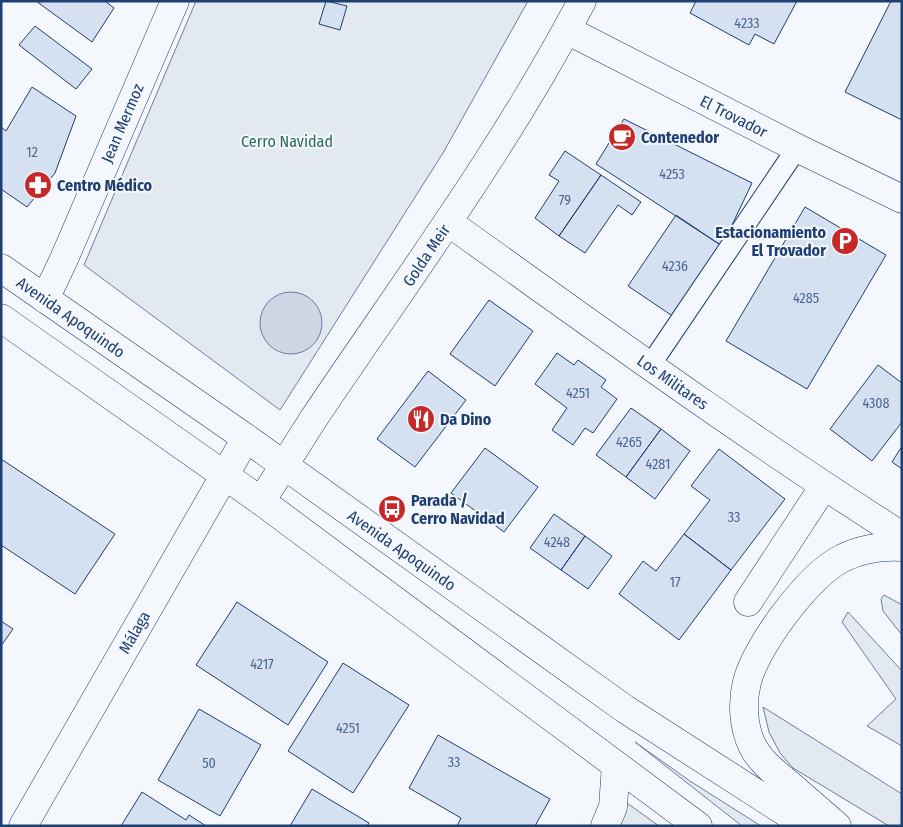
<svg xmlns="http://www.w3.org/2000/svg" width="903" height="827" viewBox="0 0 903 827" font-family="'Fira Sans Condensed',sans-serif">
<rect width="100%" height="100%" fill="#f4f7fb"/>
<path fill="#e3e9f0" stroke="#687fa3" d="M196,1H528L443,153L280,410L84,265Z
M884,595L902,605V635L883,611L881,599Z
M848,612L902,671V746L867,726L896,699L842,622Z
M763,707L902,794V826H889L793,768L780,753L769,732Z
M635,742L690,781L761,826H742Z
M627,803L659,826H618Z"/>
<path fill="#cfd7e4" stroke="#687fa3" d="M260 323a31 31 0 1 1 62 0a31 31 0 1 1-62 0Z"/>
<path fill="#d5e0f0" stroke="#1d3f73" d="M36,1H105L114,8L92,42Z
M326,1L347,6L340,30L319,24Z
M696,1H797L774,44L755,34L749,45L690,13Z
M891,1H902V120L845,92Z
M35,26L92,69L76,89L19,45Z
M32,87L76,116L55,173L27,207L1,189V127L6,131Z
M624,119L752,183L722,246L596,164Z
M565,151L601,175L559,236L535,218L559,181L549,175Z
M601,175L641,202L632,215L618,205L585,253L559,236Z
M805,207L886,255L807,389L726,341Z
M676,215L722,246L674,317L628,286Z
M489,300L533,331L495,386L450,354Z
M557,353L574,365L578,360L606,380L601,387L617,399L593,433L585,428L573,445L552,430L567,408L535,384Z
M878,365L902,383V422L872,461L830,429Z
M428,371L466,400L415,467L377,439Z
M631,408L661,429L626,477L596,455Z
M661,429L690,451L655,499L626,477Z
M902,446V469L892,462Z
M485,448L538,487L504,532L451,493Z
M719,449L785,499L731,570L684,534L710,500L691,486Z
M1,459L115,534L75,594L1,545Z
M554,514L585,536L561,570L530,548Z
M684,534L731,570L679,640L619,594L643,561L656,571Z
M585,536L612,556L588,589L561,570Z
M237,602L328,662L288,725L196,665Z
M1,621L13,629L1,646Z
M343,663L409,705L353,793L288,751Z
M199,709L261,745L220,816L158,780Z
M438,735L550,799L535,826H457L461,818L409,788Z
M312,789L369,823L367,826H290Z
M142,792L186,820L189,815L206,826H121Z"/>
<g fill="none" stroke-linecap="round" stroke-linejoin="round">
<g stroke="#1d3f73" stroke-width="22">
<path id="pedestrian" d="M649,367L797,148"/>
</g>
<g stroke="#1d3f73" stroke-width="29">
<path id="minor" d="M567,30L797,148L902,199
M448,222C598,329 746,437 902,536
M45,299L64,259L175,1
M748,602L824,486"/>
</g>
<g stroke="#1d3f73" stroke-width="29">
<path id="tertiary" d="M261,501C279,474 296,446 314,418C406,281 505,148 582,1
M23,826L246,438
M605,826L613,807L616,765"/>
</g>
<g stroke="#1d3f73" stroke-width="29">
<path id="primary" d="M1,268L246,438L625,709L807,826
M1,318L261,501L698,826
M837,826C822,813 806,799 791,786C777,774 760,762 752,745C743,726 742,702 747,682C756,646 809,574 843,558C861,549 882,546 902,547"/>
</g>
<use href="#pedestrian" stroke="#f4f7fb" stroke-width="20"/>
<use href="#minor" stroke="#f4f7fb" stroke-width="28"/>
<use href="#tertiary" stroke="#f4f7fb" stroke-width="28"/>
<use href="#primary" stroke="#f4f7fb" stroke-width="28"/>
</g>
<defs>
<g id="cafe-disc" transform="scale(1.4375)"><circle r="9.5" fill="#c62828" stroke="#f4f7fb"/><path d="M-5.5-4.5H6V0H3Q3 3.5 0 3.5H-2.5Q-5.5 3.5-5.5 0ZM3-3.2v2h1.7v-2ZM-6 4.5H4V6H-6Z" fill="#fff"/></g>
<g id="pharmacy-disc" transform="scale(1.4375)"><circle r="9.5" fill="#c62828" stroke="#f4f7fb"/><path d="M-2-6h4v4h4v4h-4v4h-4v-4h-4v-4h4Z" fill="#fff"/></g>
<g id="parking-disc" transform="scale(1.4375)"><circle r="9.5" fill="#c62828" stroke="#f4f7fb"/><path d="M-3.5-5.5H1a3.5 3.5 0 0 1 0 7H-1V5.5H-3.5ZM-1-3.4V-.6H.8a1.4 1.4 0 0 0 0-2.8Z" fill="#fff"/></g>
<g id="restaurant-disc" transform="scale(1.4375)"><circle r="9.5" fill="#c62828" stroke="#f4f7fb"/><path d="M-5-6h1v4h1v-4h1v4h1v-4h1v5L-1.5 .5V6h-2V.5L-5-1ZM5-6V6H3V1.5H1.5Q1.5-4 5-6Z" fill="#fff"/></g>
<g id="bus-disc" transform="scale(1.4375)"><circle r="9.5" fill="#c62828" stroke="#f4f7fb"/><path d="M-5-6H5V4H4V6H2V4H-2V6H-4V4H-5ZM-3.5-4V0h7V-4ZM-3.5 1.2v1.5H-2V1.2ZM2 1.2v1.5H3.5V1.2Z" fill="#fff"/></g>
</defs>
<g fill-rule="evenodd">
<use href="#cafe-disc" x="622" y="137"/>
<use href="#pharmacy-disc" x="38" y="185"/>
<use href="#parking-disc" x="845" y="241"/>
<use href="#restaurant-disc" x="421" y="419"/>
<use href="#bus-disc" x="392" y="509"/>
</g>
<g text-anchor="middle" stroke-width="4" stroke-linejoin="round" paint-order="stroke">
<g font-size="14" fill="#4b6792">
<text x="747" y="28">4233</text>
<text x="32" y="157">12</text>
<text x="672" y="179">4253</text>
<text x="565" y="205">79</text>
<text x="675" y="271">4236</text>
<text x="806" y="303">4285</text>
<text x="578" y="398">4251</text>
<text x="876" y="408">4308</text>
<text x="629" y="447">4265</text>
<text x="658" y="469">4281</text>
<text x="734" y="522">33</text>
<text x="557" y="547">4248</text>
<text x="675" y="587">17</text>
<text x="262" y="669">4217</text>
<text x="348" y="733">4251</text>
<text x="454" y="767">33</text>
<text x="209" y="768">50</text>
</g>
<g font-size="16" fill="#1d3f73" stroke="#f4f7fb">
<text transform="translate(734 116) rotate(27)" y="6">El Trovador</text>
<text transform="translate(122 123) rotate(-67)" y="6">Jean Mermoz</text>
<text transform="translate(426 255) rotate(-56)" y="6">Golda Meir</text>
<text transform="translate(71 317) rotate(35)" y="6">Avenida Apoquindo</text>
<text transform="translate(673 382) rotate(35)" y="6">Los Militares</text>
<text transform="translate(402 550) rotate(35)" y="6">Avenida Apoquindo</text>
<text transform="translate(134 632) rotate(-60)" y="6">Málaga</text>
</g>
<g font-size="16" font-weight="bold" fill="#1d3f73" stroke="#f4f7fb" text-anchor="start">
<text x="641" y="143">Contenedor</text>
<text x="57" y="191">Centro Médico</text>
<text x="826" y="238" text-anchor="end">Estacionamiento<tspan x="826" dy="18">El Trovador</tspan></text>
<text x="440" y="425">Da Dino</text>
<text x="411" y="506">Parada /<tspan x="411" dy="18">Cerro Navidad</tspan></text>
</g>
<g font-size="16" fill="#2c6c60" stroke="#f4f7fb">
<text x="287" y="147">Cerro Navidad</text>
</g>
</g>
<rect width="903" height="827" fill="none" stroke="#1d3f73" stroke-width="5"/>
</svg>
